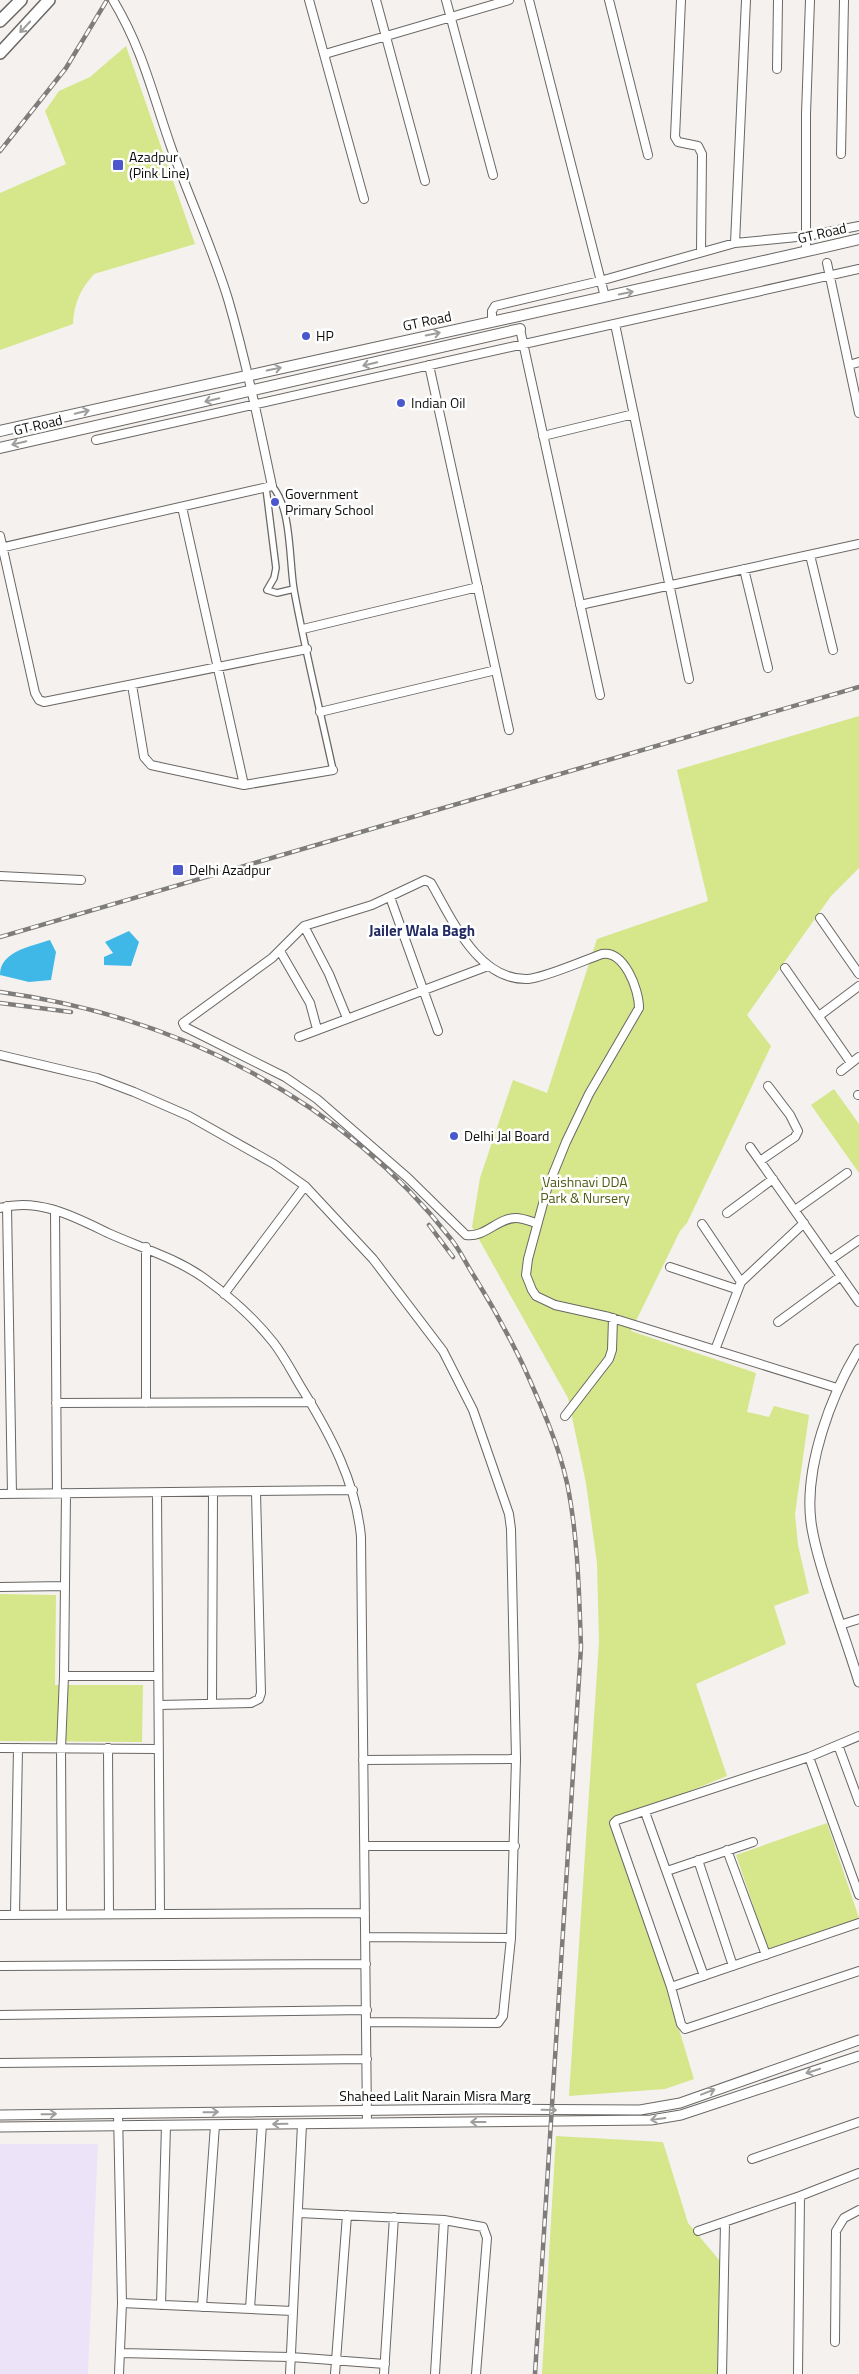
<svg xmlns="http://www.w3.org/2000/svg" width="859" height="2374" viewBox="0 0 859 2374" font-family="'Titillium Web',sans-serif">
<rect width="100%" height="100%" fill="#f4f1ee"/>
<path fill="#ede3f8" d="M0,2144H98L88,2374H0Z"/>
<path fill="#d5e78a" d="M126,46L195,244L94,274C80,290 74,303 73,324L0,350V193L66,164L45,111L59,91L90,77Z
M859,716V868L831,896L747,1015L771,1046L687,1223L680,1231L631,1331L756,1373L747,1412L769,1417L774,1406L809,1415L795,1514L798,1545L809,1593L774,1606L786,1644L696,1684L727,1776L616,1821L694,2079L665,2089L569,2096L599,1642L597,1563L586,1483L568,1398L472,1227L480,1178L513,1080L547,1093L597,939L708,901L677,770Z
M834,1089L859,1124V1173L811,1105Z
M0,1594L56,1595L55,1685H143L142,1742L0,1741Z
M827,1823L859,1918L768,1949L736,1855Z
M556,2136L663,2142L688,2223L720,2261L717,2374H542Z"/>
<path fill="#3fb8e8" d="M129,931L139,942L131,966L104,965V957L113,953L105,942Z
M50,940L56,952L51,980L29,982L0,975C0,951 32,946 50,940Z"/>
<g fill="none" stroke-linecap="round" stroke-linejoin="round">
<g stroke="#6a6764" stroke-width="8">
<path id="pedestrian" d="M272,486C292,508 289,561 294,590C305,650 320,710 333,770
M266,488L276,568L274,578L267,590L277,593L294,589"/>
</g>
<g stroke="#6a6764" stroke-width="10">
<path id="minor" d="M309,0L364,199
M376,0L425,181
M446,0L493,175
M529,0L605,297
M609,0L648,155
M681,0L675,137L678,142L698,146L702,154L701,252
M325,54L509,0
M777,69L778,0
M841,154L844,0
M735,243L746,0
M806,251V114L810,0
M827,263L859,413
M492,321V311L495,306L600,281L735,243L807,236L859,226
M615,324L689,679
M520,329L600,695
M429,365L509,730
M849,365L859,362
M543,436L634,414
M96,440L859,269
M182,507L244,785
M0,536L35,693L39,700L44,702L307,649
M0,548L272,486C259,424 246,361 228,299C212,247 189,197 171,147C152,93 143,50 113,0
M810,555L833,650
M744,569L768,668
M580,605L859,544
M303,629L478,587
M132,685L144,757L151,765L244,785L333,770
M320,712L496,670
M0,876L81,880
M390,897L438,1031
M820,918L859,974
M304,926L329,974L347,1018
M280,951L310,1003L317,1029
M785,968L851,1063
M819,1016L859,986
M299,1037L488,966
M0,1055L97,1078L134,1092L189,1116L274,1164L305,1186L373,1259L443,1351L473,1410L509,1514L511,1529L516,1759L511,1938L365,1937
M841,1071L859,1057
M858,1095H859
M750,1147L859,1302
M760,1161L795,1137L798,1131L790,1115L768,1086
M7,1206L12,1494
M0,1208C38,1197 75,1217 108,1233C141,1248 174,1257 204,1278C229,1296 254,1318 273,1342C284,1356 292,1372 301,1387C330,1434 356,1482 361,1537L367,2123
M55,1210L57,1493
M795,1210L847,1173
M727,1213L773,1179
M536,1223C530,1221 522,1218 516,1218C497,1218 485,1238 466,1235L408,1178L317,1099L285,1077L185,1027L183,1023L272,958L304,926L372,905L425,880L431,883C452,919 478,981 528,979C544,978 585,960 602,954C624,950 639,989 639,1008L589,1094L566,1142L547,1189L528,1259L526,1275L532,1290L536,1296L555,1305L609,1317L837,1388
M702,1224L741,1282
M830,1260L859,1240
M670,1267L736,1289
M224,1294L305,1186
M778,1322L841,1276
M715,1350L741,1282L804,1223
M56,1403L311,1402
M146,1403V1247
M565,1416L609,1359L612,1350L613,1318
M66,1493L64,1676H158
M157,1493L160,1914
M0,1494L353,1490
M0,1587L65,1586
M840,1625L859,1619
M212,1704L213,1493
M159,1705L251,1703L259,1699L261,1693L256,1492
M859,1736L809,1757L617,1820L614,1823L671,1987L681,2024L685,2029L859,1971
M838,1745L859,1802
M0,1748L159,1749
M108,1748L109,1914
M809,1757L859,1895
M363,1760L516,1759
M645,1812L704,1976
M365,1846H515
M727,1850L766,1955
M698,1860L733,1966
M667,1871L753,1842
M62,1914L61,1748L64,1676
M0,1915L365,1913
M15,1915L18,1748
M0,1966L366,1964
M671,1987L859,1923
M0,2015L367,2010
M366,2022L498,2023L503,2016L511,1938
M0,2063L367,2059
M118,2113L122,2303L119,2374
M752,2159L859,2122
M299,2213L444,2220L483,2227L487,2238L476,2374
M698,2231L800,2196L859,2173
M122,2303L293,2311
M161,2305L166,2125
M202,2307L215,2125
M250,2309L262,2124
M835,2342L836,2231L844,2218L859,2210
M121,2353L291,2357L385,2364
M290,2374L302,2124
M335,2374L347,2215
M384,2374L394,2217
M435,2374L444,2220
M722,2374L725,2222
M798,2374L800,2196"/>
</g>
<g stroke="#6a6764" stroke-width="11">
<path id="tertiary" d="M859,1349C831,1395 804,1467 811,1522C814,1545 821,1566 828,1588C838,1619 849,1650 859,1682
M0,2115L483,2109L640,2110L680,2103L859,2040
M0,2127L651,2120L681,2115L859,2056"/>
</g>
<g stroke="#6a6764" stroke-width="12">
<path id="secondary" d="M0,431C286,366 573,306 859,239
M0,448L520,329"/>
</g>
<g stroke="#6a6764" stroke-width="14">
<path id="primary" d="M0,21L21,0
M0,53L49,0"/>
</g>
<use href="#pedestrian" stroke="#fff" stroke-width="5.5"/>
<use href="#minor" stroke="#fff" stroke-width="8"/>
<use href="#tertiary" stroke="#fff" stroke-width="9"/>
<use href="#secondary" stroke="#fff" stroke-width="10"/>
<use href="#primary" stroke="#fff" stroke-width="11"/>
<g stroke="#7f7d7b" stroke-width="4.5">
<path id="rail" d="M0,151L66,68L107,0
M0,937L859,687
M0,992C175,1016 341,1098 451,1239C460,1250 466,1264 474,1276C492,1305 508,1334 523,1365C540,1403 558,1442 567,1483C578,1536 579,1592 581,1647L535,2374
M0,1003L71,1012
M429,1225L453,1257"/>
</g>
<use href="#rail" stroke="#fff" stroke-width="2.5" stroke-dasharray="8" stroke-linecap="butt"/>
</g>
<defs><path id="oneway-shaft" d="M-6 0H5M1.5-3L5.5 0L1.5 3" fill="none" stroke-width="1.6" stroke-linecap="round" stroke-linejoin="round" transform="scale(1.25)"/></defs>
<g stroke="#9e9e9d">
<use href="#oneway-shaft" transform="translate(25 27) rotate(133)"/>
<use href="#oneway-shaft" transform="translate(626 293) rotate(-12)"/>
<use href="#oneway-shaft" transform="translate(433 334) rotate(-12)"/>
<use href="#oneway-shaft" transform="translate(370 364) rotate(167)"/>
<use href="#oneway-shaft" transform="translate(274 369) rotate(-12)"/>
<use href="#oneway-shaft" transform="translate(212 400) rotate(167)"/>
<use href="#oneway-shaft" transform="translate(82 412) rotate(-13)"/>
<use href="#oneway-shaft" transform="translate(19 443) rotate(167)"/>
<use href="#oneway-shaft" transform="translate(813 2071) rotate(162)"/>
<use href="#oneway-shaft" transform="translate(708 2092) rotate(-21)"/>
<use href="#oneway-shaft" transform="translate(549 2110) rotate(1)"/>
<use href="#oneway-shaft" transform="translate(211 2112) rotate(-1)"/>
<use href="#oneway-shaft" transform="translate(49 2114) rotate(-1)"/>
<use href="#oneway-shaft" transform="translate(658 2119) rotate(172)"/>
<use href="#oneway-shaft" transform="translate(478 2122) rotate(180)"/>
<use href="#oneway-shaft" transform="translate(280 2124) rotate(179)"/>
</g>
<g fill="#4b58cd" stroke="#fff" stroke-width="2">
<rect x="112" y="159" width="12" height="12" rx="2.5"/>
<circle cx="306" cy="336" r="5"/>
<circle cx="401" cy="403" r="5"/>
<circle cx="275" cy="502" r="5"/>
<rect x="172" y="864" width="12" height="12" rx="2.5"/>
<circle cx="454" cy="1136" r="5"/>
</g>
<g text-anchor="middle" stroke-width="5" stroke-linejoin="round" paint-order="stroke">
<g font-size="14" fill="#0d0c0b" stroke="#fff" text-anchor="start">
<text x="129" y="162">Azadpur<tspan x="129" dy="16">(Pink Line)</tspan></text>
<text x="316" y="341">HP</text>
<text x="411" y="408">Indian Oil</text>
<text x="285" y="499">Government<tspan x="285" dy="16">Primary School</tspan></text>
<text x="189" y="875">Delhi Azadpur</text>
<text x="464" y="1141">Delhi Jal Board</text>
</g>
<g font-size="14" fill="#0d0c0b" stroke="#fff">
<text transform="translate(822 233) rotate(-13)" y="5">GT Road</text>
<text transform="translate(427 321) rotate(-12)" y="5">GT Road</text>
<text transform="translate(38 425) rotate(-13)" y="5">GT Road</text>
<text x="435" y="2101">Shaheed Lalit Narain Misra Marg</text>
</g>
<g font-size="14" fill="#505b14" stroke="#fff">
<text x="585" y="1187">Vaishnavi DDA<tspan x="585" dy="16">Park &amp; Nursery</tspan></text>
</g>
<g font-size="15" font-weight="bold" fill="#232b64" stroke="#fff">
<text x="422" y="936">Jailer Wala Bagh</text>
</g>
</g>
</svg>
